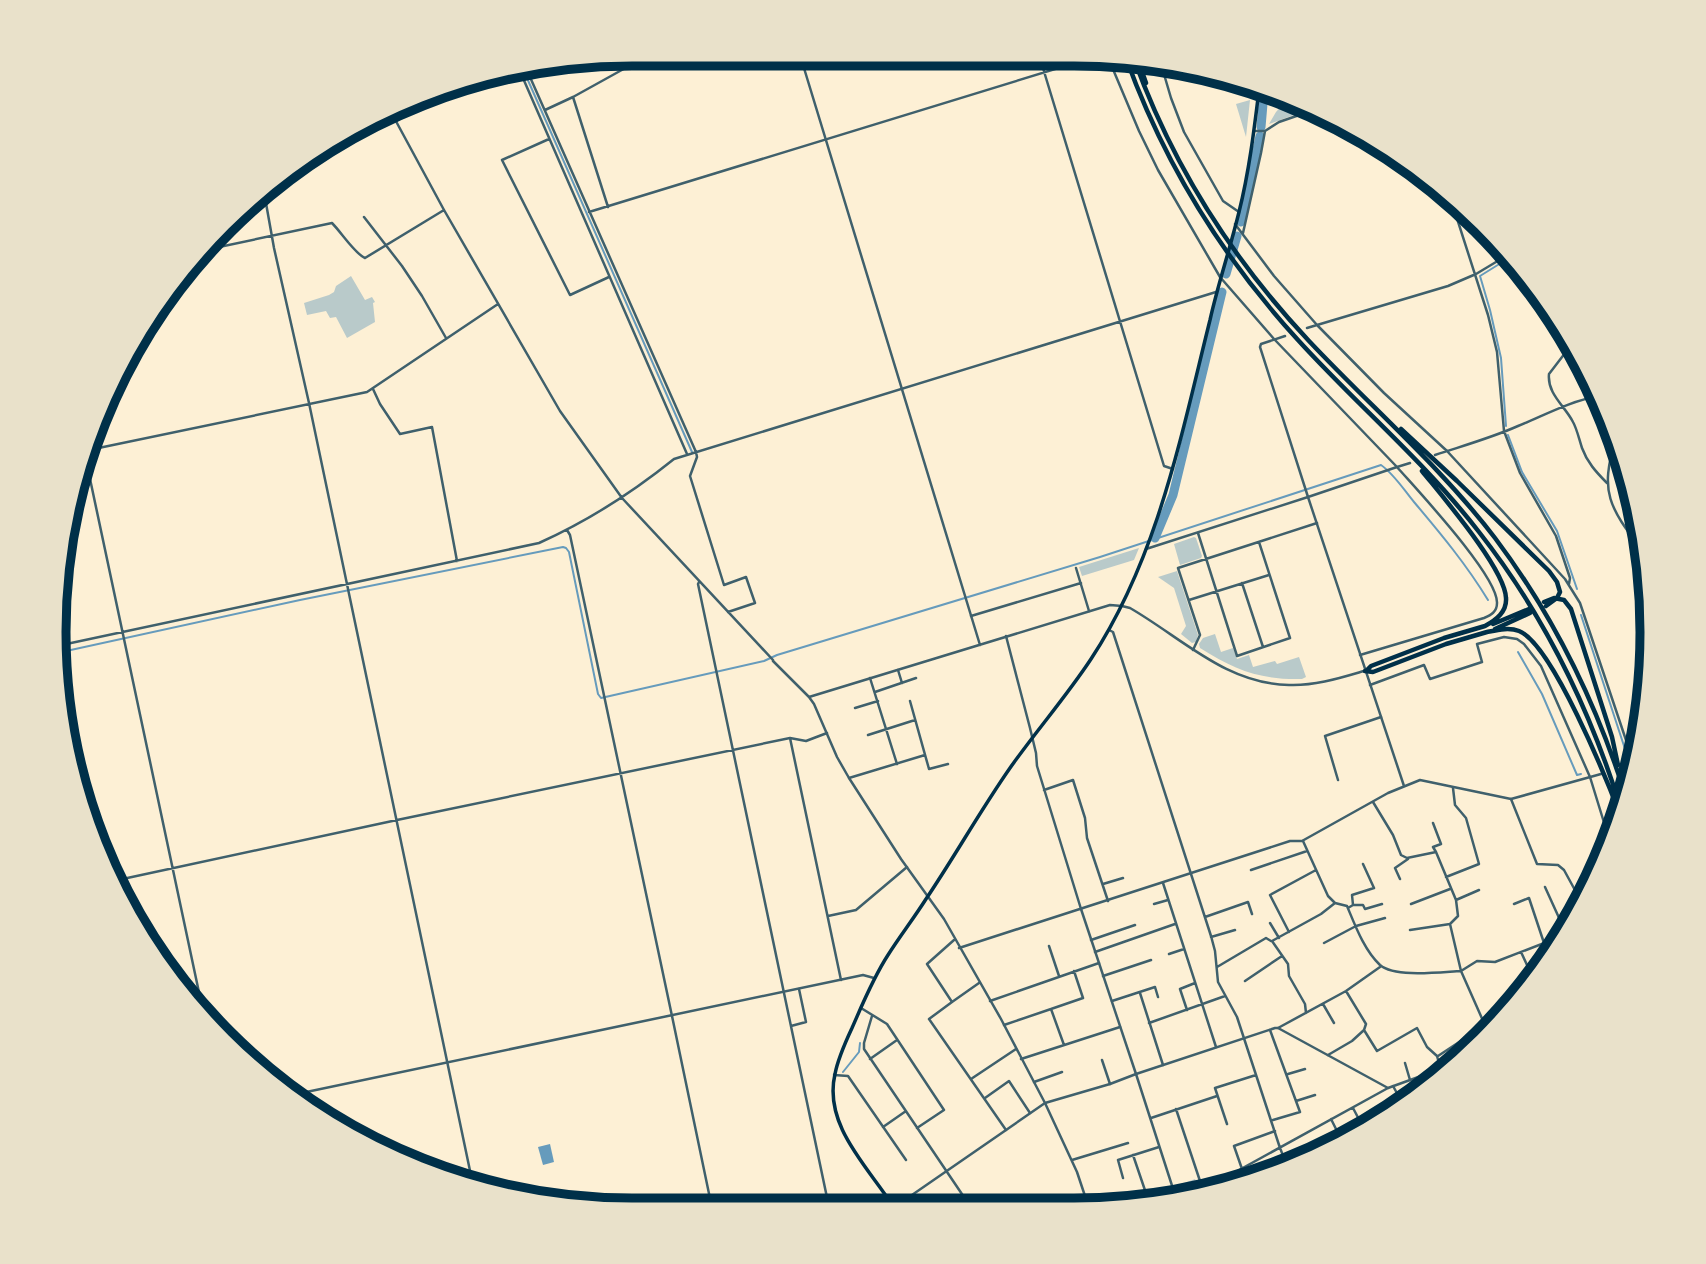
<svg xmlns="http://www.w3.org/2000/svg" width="1706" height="1264" viewBox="0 0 1706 1264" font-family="'Crimson Pro',serif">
<rect width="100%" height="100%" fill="#fdf0d5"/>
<path fill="#b9caca" d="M1250,100L1246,137L1236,104Z
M1285,102L1305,111L1269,124L1276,112Z
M351,276L365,300L372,297L375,302L373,303L375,322L347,338L336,317L330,318L326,311L307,315L304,303L329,295L334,292L336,286Z
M1194,537L1196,538L1202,556L1201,558L1180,565L1174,544Z
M1139,548L1134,560L1082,576L1079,567Z
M1177,571L1198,635L1196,642L1192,643L1181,634L1186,626L1174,588L1158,577Z
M1215,634L1221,652L1233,648L1237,659L1249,655L1253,667L1275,661L1277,664L1299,657L1306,677L1302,679C1260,680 1235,670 1200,648L1199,644L1203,638Z
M1195,1179L1199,1188L1198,1190L1180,1197L1176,1186Z"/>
<path fill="#669bbc" d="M550,1144L554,1162L543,1165L538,1147Z"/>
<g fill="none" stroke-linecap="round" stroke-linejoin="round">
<path stroke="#669bbc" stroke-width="2" d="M523,69L692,452
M1506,426L1501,358L1490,310L1480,276L1509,258
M1508,435L1522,472L1557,531L1577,589
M1581,615L1626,752
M1518,652L1542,694L1577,775L1581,774
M57,653L300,600L563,547L566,548L569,552L598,694L601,698L764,661L777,655L1100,557L1381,465C1394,474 1404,490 1414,502C1441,534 1466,564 1488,600
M843,1072L859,1052L860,1043"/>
<path stroke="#669bbc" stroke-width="9" d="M1261,127L1264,92
M1241,222L1260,136
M1226,274L1237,236
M1155,538L1173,495L1222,292"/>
<path stroke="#3f606c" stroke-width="2.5" d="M1039,55L1164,466L1173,469
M1161,64L1171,98L1184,132L1223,201L1239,212
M526,68L696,452L697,457L690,476L724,585L746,577L755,603L728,612
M519,69L687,454
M573,97L608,207
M545,110L573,97L629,66V55
M391,112L444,210L560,411L622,498L773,660
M1254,131H1265L1279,122L1308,112
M549,139L502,160L570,295L609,277
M264,192L274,248L309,403L473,1185
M1453,206L1488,315L1497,352L1504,431L1520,473L1556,536L1570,578L1569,584
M589,212L1101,55
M364,217L402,266L422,296L446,338
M1235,224L1274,276L1317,325L1448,286L1476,274L1506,256
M1243,233L1261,153L1265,131
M205,250L332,223C341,232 355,254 365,258L444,210
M1307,328L1317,325L1384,393L1447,451L1565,579L1580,603L1634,764
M1285,336L1261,344L1260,347L1308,497
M1572,344L1549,374C1547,394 1565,406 1573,422C1577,429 1579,439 1582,448C1587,462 1596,472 1607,483
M373,389L380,404L400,434L432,427L457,561
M89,450L367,392L498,304
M1435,455C1462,446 1491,438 1518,426C1545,415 1570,401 1599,396
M86,460L204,1016
M567,530L570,535L672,1016
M1198,533L1237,656L1290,638L1259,542
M1076,568L1089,611
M699,582L698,584L829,1207
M1242,583L1263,647
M1189,600L1269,575
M971,616L1081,583
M1109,630L1113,632L1211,936L1215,951L1218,982L1237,1017L1280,1148L1288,1168
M1006,636L1030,728L1036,753L1037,766L1081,909
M57,646L539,543C588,521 633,492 674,459L1216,292
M1193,650L1200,635L1178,568L1317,523
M1360,655L1484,618C1491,615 1497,612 1497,603C1498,576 1418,491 1397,467L1410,463
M898,670L902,683
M870,678L897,764
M1370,685L1424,665L1430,679L1482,662L1477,644L1504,637L1517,639L1524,644L1541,666L1590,777
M875,692L916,678
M910,701L929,769L948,764
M855,708L878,701
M827,733L806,741L790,738L841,980
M868,735L915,720
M849,778L925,755
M1338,780L1325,736L1381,717
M1044,790L1073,780L1085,818L1087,838L1108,901
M1511,799L1537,864L1558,865L1564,870L1582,903
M1373,802L1393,835L1401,855L1407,858L1436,852L1456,900L1458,916L1450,924L1461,971L1477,961L1495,962L1552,940L1562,938
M1433,823L1441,844L1433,847L1436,852
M1303,841L1328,896L1335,903
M1251,870L1307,851
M1446,877L1479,864L1466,818L1455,805L1453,788
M1400,879L1395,868L1408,859
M118,880L397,820L790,738
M1163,883L1216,1047
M1103,884L1123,878
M1545,887L1560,920C1560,928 1555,932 1553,939
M1456,900L1479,890
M1154,904L1168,900
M1411,904L1450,889
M1514,904L1529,898L1544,943
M1353,905H1363L1365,909L1382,904
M1348,908L1353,905L1352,895L1374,888L1363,864
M828,916L856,910L907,867
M1205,917L1248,902L1252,914
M1270,923L1279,938
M1410,930L1450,924
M1289,932L1270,895L1316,870
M1211,937L1235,930
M954,940L927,964L952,1002L979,983
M1091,940L1135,925
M1324,943L1356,926L1385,918
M1543,944L1548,957
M1049,946L1059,976
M1095,952L1175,924
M1521,952L1533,978
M1169,954L1184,949
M1217,967L1266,938L1271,941
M1103,976L1151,960
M1245,981L1282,956
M1346,991L1366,1024L1364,1030
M1140,993L1163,1065
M990,1001L1099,963
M1112,1001L1155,987L1158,997
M952,1002L929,1019L1006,1130
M1323,1004L1334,1023
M861,1008L887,1024L944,1110L917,1128
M1051,1009L1083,998L1074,971
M1187,1010L1180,989L1195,983
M1306,1013L1305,1004L1289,976L1288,964L1272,941L1321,914L1335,903L1347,906C1355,925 1364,950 1380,965C1395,978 1441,972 1461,971L1488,1032
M872,1016L864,1043V1049L970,1206
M1149,1023L1225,996
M1004,1025L1051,1009L1064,1045
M791,1026L806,1022L799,989
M1278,1028L1346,991L1380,967
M1270,1030L1300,1112L1273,1120
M1328,1055L1352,1041L1364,1030L1377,1051L1417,1028L1427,1047L1437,1056L1441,1070
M1438,1056L1485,1025
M870,1059L897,1040
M1021,1059L1120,1027
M1102,1060L1110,1084
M1405,1063L1410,1080
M1136,1074L1176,1198
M1288,1074L1305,1069
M834,1075L848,1076L906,1160
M971,1079L1016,1049
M1034,1082L1062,1072
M1393,1086L1403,1104
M985,1098L1009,1081L1030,1113
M1296,1101L1315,1095
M1045,1103L1077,1172L1088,1205
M1353,1108L1363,1127
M1176,1109L1203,1190
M1151,1118L1217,1096
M1331,1119L1341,1139
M1227,1124L1215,1088L1256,1075
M883,1127L906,1111
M1133,1155L1150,1205
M1072,1160L1128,1143
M1123,1178L1118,1160L1159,1147
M1247,1179L1242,1169L1234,1146L1275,1131
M1201,1191L1388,1088
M1127,1201L1146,1195"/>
<path stroke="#3f606c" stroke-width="2.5" d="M800,55L980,645
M1107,55L1139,131L1158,170L1220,277L1274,339L1397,467L1308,497
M1616,439C1598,494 1611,509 1644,553
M1146,549L1308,497L1404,786
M773,661L809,697L814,704L837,757L849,778L901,859L944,919L1001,1019L1045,1103
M809,697L1110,605L1122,606L1130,608C1182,638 1226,684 1289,685C1315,686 1340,678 1364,671
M1624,766L1634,763
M1590,777L1610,842
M1081,909L1136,1074
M959,948L1290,841H1302L1388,793L1420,780L1511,799L1601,774
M672,1016L712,1208
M292,1095L863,975L874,978
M896,1206L1045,1103L1110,1084L1136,1074L1275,1028H1278L1388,1088L1435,1071L1441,1070L1445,1072"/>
<path stroke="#003049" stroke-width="3.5" d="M893,1206C868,1167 823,1125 835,1074C838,1058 845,1043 852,1028C863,1003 873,978 888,955C900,936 914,918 926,899C955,856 980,811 1010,768C1036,731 1066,697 1091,659C1158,557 1181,436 1210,320C1218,284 1230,249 1239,212C1249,172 1254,131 1259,90"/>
<path stroke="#003049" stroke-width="4.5" d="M1126,58C1164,163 1223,258 1298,340C1357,405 1425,462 1479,532C1545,616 1591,711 1622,812
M1134,59C1172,164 1233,260 1309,341C1371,407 1440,466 1495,538C1553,615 1597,705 1626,797
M1138,60L1146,83
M1401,429L1457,481L1549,571L1557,582L1560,592L1557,598L1546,606
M1422,471C1442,496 1505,569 1506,598C1507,612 1496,620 1485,626
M1544,602L1554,598L1564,600L1571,609L1612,737L1618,765
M1493,624L1529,609
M1495,629L1530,613
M1487,632C1497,630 1509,627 1519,631C1552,644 1607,780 1621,817
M1365,671L1373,672L1446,644L1487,632
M1366,671L1371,666L1444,638L1485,626"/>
</g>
<path d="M0 0H1706V1264H0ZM632 66H1074A566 566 0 0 1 1640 632V632A566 566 0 0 1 1074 1198H632A566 566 0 0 1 66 632V632A566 566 0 0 1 632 66Z" fill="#e9e1ca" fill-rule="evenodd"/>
<path fill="none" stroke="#003049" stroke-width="9" d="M632 66H1074A566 566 0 0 1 1640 632V632A566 566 0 0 1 1074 1198H632A566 566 0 0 1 66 632V632A566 566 0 0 1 632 66Z"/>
</svg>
